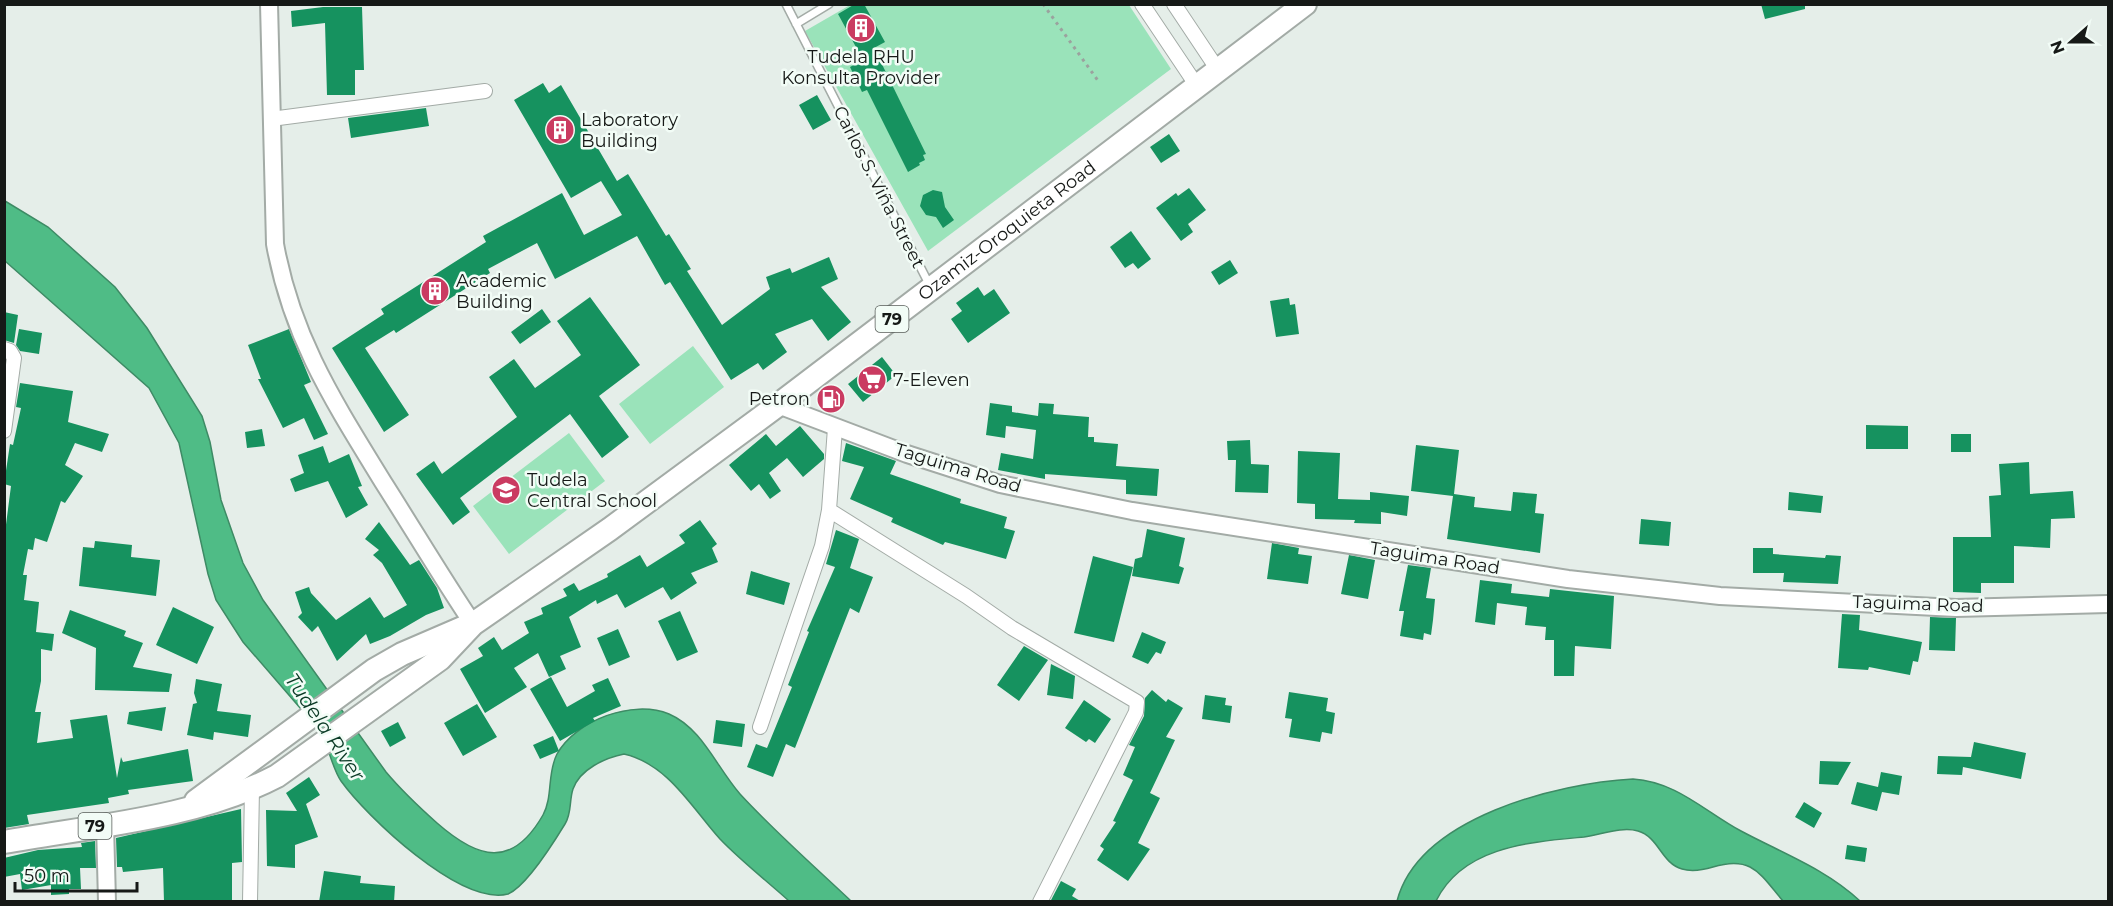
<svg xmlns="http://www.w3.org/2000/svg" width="2113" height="906" viewBox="0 0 2113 906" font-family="Montserrat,sans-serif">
<rect width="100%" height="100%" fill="#e5eee9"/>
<path fill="#9ae3ba" d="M850,5H1129L1171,69L928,251L805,31Z
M693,346L724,387L650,444L619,404Z
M569,433L605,481L509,554L473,506Z"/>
<path fill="#4fbc86" stroke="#3e8b65" stroke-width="1.5" d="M5,201L48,227L115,287L147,328L202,416L210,442L221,500L243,563L263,600L386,772C402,791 419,807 437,823C478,859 512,869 543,815C553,797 547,773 557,754C576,720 633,699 669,714C702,728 717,768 740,794C775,832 814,866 851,901H789C767,881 741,861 720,839C692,808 668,764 624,754C605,758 580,769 573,789C569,801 572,813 565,824C554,842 527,886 508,894C460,906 366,816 341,781C332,768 329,747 320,731L243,642L216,600L208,574L179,443L149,388L5,261Z
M1633,779C1677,782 1704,811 1741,831C1782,853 1826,869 1860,901H1783C1760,874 1752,855 1713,867C1703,870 1692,872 1682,869C1661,863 1659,837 1638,831C1621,826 1601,835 1584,837C1531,842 1463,846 1436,901H1397C1419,817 1558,783 1633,779Z"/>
<path fill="#16925f" d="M855,4H864L885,42L874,48L926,154L923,155L925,160L919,163L920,165L908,172L867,90L862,92L850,67L863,60L838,14Z
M1761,4H1805V9L1765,19Z
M323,7H362L364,70H355V95H327L325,23L292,27L291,11Z
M543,83L549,93L561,85L617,181L628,174L666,236L669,234L691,269L687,271L722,325L770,289L766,277L790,268L792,273L829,257L838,279L821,287L851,322L828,341L812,319L775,334L787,352L763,370L758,363L731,380L670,282L665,285L637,236L555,279L537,243L488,269L490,273L396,333L394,330L365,348L409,415L384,432L332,348L384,314L381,309L486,242L483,236L562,193L584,235L622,215L601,181L571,198L514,100Z
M817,95L831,120L813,130L799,105Z
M426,108L429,126L351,138L348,118Z
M1169,134L1180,151L1161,163L1150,147Z
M1189,188L1206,210L1188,224L1193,232L1181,241L1156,208L1176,193L1178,196Z
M933,190L942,192L945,207L954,220L943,228L936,217L926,215L920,206L923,195Z
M1131,231L1151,259L1138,269L1133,263L1125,268L1110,247Z
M1230,260L1238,273L1219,285L1211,272Z
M978,287L984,296L994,289L1010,313L968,343L951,319L962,311L956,303Z
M590,297L640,365L599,396L629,437L602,458L570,414L460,498L470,512L453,525L416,474L434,461L442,474L517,417L489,377L514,359L535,388L581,355L557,321Z
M1289,298L1290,305L1295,304L1299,334L1276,337L1270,301Z
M542,309L551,322L520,344L511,332Z
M4,312L18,315L14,343L4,340Z
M19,329L42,333L39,354L20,351L16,345Z
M289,329L311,382L304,385L328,434L314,440L304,418L283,428L258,379H261L248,345Z
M882,357L896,375L863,402L848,384Z
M20,383L73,391L68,422L109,434L102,452L75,443L65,465L83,476L65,503L61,501L47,542L35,538L33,550L28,549L23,575H27L24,600L39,602L36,632L54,634L52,651L41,649V681L35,712H41L37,743L73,738L70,720L107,715L117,778L121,757L123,762L188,749L193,781L128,790L129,794L108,798L109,803L27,815L29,824L4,828V540L11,486L4,484L10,444L13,445L21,408L16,407Z
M834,386L844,399L828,412L818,399Z
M990,403L1012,406V412L1038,416L1039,403L1054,404L1053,414L1089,417L1088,437H1094V442L1118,444L1116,466L1159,469L1157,496L1126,494V480L1045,474V479L998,470L1001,453L1033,459L1036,430L1006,426L1005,438L986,435Z
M1866,425L1908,426V449H1866Z
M800,426L824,454V459L803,477L787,458L769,473L781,491L770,499L759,484L751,491L729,465L766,434L776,446Z
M262,429L265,446L247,448L245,432Z
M1951,434H1971V452H1951Z
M1250,440L1251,464L1269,465L1268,493L1235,492L1236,460H1228L1227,441Z
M846,443L896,461L890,474L961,499L960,503L1007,517L1004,528L1015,531L1006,559L945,542L943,545L891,522L893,518L850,499L864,467L842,461Z
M1416,445L1459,450L1454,494L1475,497L1474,507L1511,511L1513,492L1537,494L1535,513L1544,514L1540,553L1447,539L1453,496L1411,491Z
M323,446L329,463L349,454L362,486L358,487L368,505L346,518L328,481L295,492L290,479L304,473L298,455Z
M1298,451L1340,453L1338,499L1370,500V492L1409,496L1407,516L1381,512V524L1354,523L1355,520L1315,519V504L1297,503Z
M2029,462L2030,494L2073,491L2075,518L2051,519L2050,548L2014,546V583H1981V593L1953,592V537H1991L1989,496L2001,495L1999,464Z
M1789,492L1823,496L1821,513L1788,510Z
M1641,519L1671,522L1669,546L1639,544Z
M700,520L717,544L712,548L718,562L691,573L697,583L671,600L663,587L625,608L617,594L597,604L596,600L569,617L581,647L560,656L566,669L549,677L538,653L514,668L527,687L485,713L460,669L483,656L478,648L494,637L502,650L529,633L524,622L543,614L541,608L567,596L563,589L574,583L579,591L608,577L607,574L640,555L647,567L685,543L679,535Z
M379,522L410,565L419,560L437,588L444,608L426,615L390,636L370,644L366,634L337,661L318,626L312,632L298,617L302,613L295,592L309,587L311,593L336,620L370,597L384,618L407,605L382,563L373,555L379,550L365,539Z
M1147,529L1185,538L1179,566L1184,568L1179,584L1132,576L1135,559L1142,557Z
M836,530L859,539L850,568L873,577L859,613L850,608L795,748L786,744L773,777L747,767L756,744L767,748L792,687L788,685L809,632L807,631L835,567L826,564Z
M95,541L132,545L131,557L160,560L156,596L79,586L83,547L94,548Z
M1272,543L1299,548L1298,554L1312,556L1308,584L1267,579Z
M1753,548H1773V554L1825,558L1826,555L1841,556L1838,584L1783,582L1784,573H1753Z
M1349,555L1375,560L1368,599L1341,594Z
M1093,556L1133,567L1114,642L1074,633Z
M1408,565L1431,568L1426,598L1435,599L1433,620L1431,635L1424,633L1423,640L1400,636L1404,611H1399Z
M751,571L790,583L784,605L746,594Z
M1480,580L1512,584L1511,593L1549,597L1550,589L1614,596L1611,649L1575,646L1574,676H1554V640H1545L1546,627L1525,625L1527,607L1497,603L1495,625L1475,622Z
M173,607L214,627L197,664L156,645Z
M70,610L126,631L124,636L143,643L133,667L172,674L169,692L95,690L96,648L62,633Z
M680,611L698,652L677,661L658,621Z
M1842,614L1860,615L1859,630L1922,642L1918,662L1913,661L1910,675L1869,667L1868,670L1838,668Z
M1930,617L1956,618L1955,651L1929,650Z
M618,629L630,657L609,666L597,638Z
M1142,632L1166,642L1161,654L1156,652L1148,664L1132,657Z
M1024,646L1048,660L1019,701L997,685Z
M1051,664L1075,676L1073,699L1047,695Z
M551,677L567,707L595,691L592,685L608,678L621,706L593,718L595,721L560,741L530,689Z
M196,679L222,684L217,711L251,715L248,737L214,732L213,740L187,735L193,704L197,703L194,693Z
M1152,690L1166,702L1168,699L1183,708L1166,737L1175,740L1150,793L1160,798L1138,843L1150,849L1128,881L1097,860L1104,849L1100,846L1116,822L1113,821L1133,780L1123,775L1135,747L1129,745L1144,716L1145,698Z
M1289,692L1328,698L1326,711L1335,713L1332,734L1322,732L1320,742L1289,737L1292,719L1285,718Z
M1205,695L1226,698L1225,705L1232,706L1230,723L1202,719Z
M1084,700L1111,719L1095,743L1089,739L1086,742L1065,728Z
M477,704L497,737L463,756L444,723Z
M166,707L162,731L127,724L129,712Z
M716,720L745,724L742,747L713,743Z
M398,722L406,738L390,747L381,731Z
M553,736L559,751L540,759L533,745Z
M1974,742L2026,753L2021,779L1963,767L1962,775L1937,774L1938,756L1971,757Z
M1820,761L1851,762L1838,785L1819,784Z
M1881,772L1902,776L1899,795L1882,792L1877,811L1851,804L1857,782L1878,787Z
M309,777L320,795L306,804L318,837L295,845V868L267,866L266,810L297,811L286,793Z
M1804,802L1822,813L1814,828L1795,817Z
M241,809L242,862L232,863V902H164L163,868L123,872L122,867H117L116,838Z
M95,841L96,868H80L81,889H69V894L51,895V885L22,890L20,874L4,877V858L38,850L82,847L81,843Z
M1847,845L1867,848L1865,862L1845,859Z
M324,871L361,876L360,883L395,886L394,902H319Z
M1061,881L1076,889L1072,896L1082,902H1050Z"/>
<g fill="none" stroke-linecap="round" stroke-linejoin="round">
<g stroke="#a3aba6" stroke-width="10">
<path id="service" d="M786,4L929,284
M796,24L829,4"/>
</g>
<g stroke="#a3aba6" stroke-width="16">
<path id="minor" d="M1142,4L1197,86
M1174,4L1218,70
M271,119L485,91
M4,349L10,351L14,358L4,431
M829,510L966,596L1012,628L1137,702L1136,712L1040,902
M760,727L822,546L829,510L835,428
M250,902L252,788"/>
</g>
<g stroke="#a3aba6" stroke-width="20">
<path id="tertiary" d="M269,4L275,244C292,338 334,402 383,482C413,529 442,578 473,624
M778,405L907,454L1000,484L1132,511L1568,579L1720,596L1956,608L2108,604
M105,824L107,902"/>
</g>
<g stroke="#a3aba6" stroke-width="26">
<g id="trunk">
<path d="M196,801L374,670L402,654L467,626"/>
<path id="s1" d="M4,842C93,826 197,818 277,776L440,659L473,624L610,529L778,405L1305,4"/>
</g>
</g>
<path stroke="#9ba29e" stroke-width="3" stroke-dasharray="3 4.5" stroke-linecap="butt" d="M1043,4L1099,82"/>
<use href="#service" stroke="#fff" stroke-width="7"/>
<use href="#minor" stroke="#fff" stroke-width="14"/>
<use href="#tertiary" stroke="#fff" stroke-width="16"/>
<use href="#trunk" stroke="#fff" stroke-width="22"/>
</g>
<defs>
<g id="building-disc" transform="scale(1.5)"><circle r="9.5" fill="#ca3b61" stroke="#f2fcf6"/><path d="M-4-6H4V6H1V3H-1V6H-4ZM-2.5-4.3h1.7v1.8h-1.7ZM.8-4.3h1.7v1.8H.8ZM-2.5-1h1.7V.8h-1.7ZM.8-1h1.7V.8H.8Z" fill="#fff"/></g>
<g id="supermarket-disc" transform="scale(1.5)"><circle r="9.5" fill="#ca3b61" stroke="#f2fcf6"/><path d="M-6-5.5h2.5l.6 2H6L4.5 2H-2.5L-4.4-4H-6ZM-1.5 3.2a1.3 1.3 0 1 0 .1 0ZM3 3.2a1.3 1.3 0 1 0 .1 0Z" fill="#fff"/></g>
<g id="fuel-disc" transform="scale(1.5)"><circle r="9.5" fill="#ca3b61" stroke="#f2fcf6"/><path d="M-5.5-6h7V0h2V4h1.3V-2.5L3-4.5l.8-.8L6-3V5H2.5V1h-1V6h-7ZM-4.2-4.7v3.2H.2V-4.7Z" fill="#fff"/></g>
<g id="school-disc" transform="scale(1.5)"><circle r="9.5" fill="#ca3b61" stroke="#f2fcf6"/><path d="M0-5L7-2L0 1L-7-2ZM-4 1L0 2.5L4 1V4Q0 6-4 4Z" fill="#fff"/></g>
</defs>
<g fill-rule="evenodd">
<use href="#building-disc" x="861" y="28"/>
<use href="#building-disc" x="560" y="130"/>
<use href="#building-disc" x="435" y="291"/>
<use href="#supermarket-disc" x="872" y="380"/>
<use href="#fuel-disc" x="831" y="399"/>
<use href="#school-disc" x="506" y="490"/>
</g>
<g text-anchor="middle" stroke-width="5" stroke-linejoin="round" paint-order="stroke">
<g fill="#f2fcf6" stroke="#585d5a" stroke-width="1.5">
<rect x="875.5" y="306" width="33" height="26" rx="4.5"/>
<rect x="78.5" y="813" width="33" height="26" rx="4.5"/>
</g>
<g font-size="16" font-weight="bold" fill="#161917">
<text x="892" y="325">79</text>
<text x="95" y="832">79</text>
</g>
<g font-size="18" fill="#161917" stroke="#f2fcf6" text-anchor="start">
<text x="861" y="63" text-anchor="middle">Tudela RHU<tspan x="861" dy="21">Konsulta Provider</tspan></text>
<text x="581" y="126">Laboratory<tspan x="581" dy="21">Building</tspan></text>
<text x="456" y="287">Academic<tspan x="456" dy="21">Building</tspan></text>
<text x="893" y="386">7-Eleven</text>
<text x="810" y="405" text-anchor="end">Petron</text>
<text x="527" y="486">Tudela<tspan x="527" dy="21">Central School</tspan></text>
</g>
<g font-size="18" fill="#161917" stroke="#f2fcf6">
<text transform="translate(879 187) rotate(63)" y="6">Carlos S. Viña Street</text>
<text dy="6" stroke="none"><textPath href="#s1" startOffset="1194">Ozamiz-Oroquieta Road</textPath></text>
<text transform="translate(958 468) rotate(17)" y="6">Taguima Road</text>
<text transform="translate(1435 558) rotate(9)" y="6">Taguima Road</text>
<text transform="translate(1918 604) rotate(2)" y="6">Taguima Road</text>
</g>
<g font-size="20" font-style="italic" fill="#093924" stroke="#f2fcf6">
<text transform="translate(325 727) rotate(56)" y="7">Tudela River</text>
</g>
</g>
<rect width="2113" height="906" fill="none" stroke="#161917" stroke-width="12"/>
<g transform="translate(2071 42) rotate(249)" stroke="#f2fcf6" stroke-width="4.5" paint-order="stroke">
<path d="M0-4.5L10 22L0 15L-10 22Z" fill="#161917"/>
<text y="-9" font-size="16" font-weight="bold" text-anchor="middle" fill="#161917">N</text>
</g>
<path d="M15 882v9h122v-9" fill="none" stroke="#161917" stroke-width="3"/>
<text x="24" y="882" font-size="18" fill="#161917" stroke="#f2fcf6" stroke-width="4.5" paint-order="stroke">50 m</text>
</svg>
